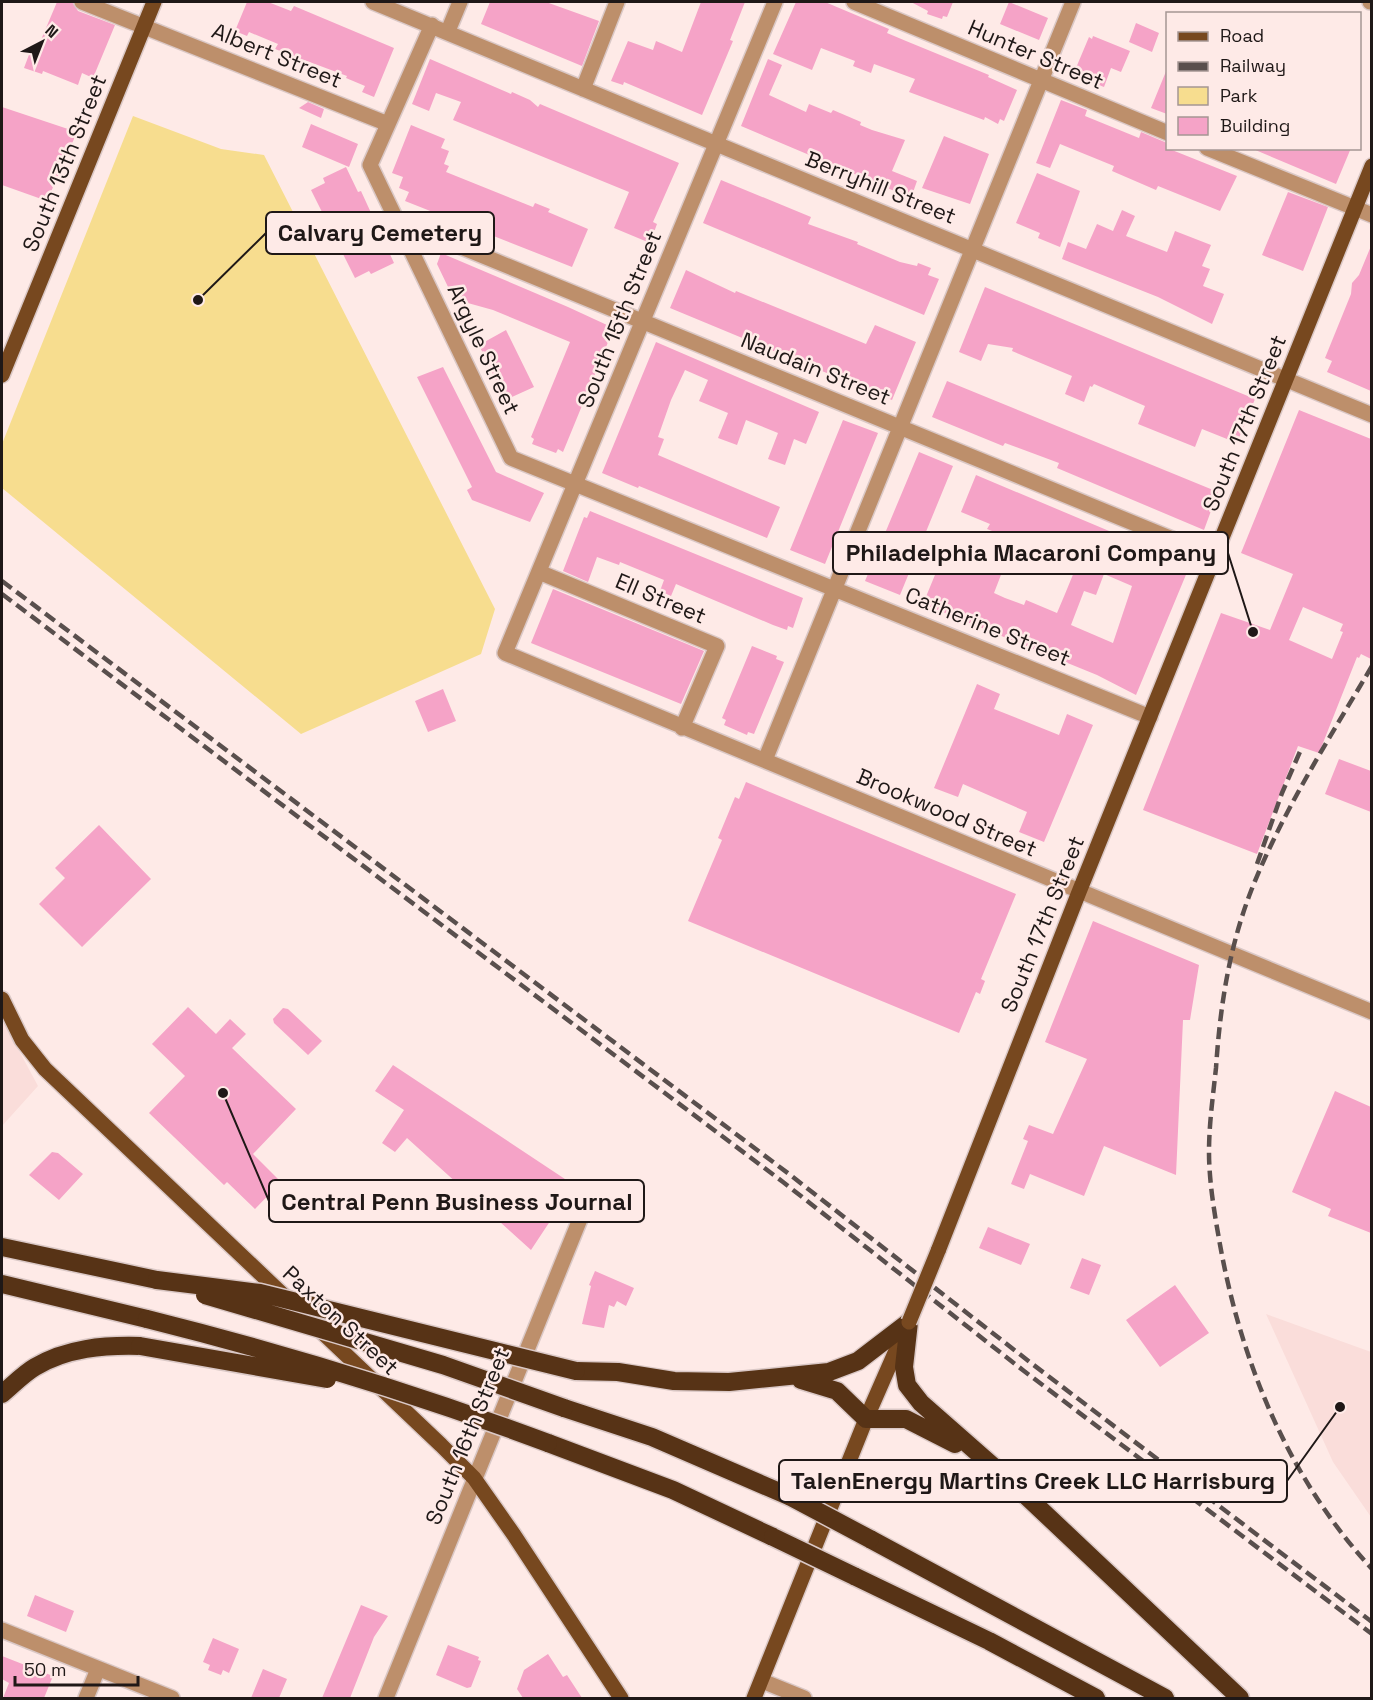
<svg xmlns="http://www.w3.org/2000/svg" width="1373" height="1700" viewBox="0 0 1373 1700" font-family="'Space Grotesk',sans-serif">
<rect width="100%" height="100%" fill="#feeae7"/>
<path fill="#faddda" d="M2,1019L38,1086L2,1126Z
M1266,1314L1371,1352V1517L1333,1462Z"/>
<path fill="#f7dd8f" d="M133,116L221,149L264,155L495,609L481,654L301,734L2,488V444Z"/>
<path fill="#f5a3c7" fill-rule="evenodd" d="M57,2H72L78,11L115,25L93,78L82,73L78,85L43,71L42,74L24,68L30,52L35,54Z
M247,2H268L291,11L294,6L394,48L374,97L362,92L365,86L346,78L347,76L275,49L278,44L249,32L247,36L235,31Z
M490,2H546L599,21L582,66L481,24Z
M701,2H745L730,40L733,41L702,115L624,82L623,85L611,81L628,41L653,50L656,41L682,52Z
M796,2H825L889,29L887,33L906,41L989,75L988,77L1017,90L1004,121L1000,119L998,124L985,117L984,120L909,92L915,79L874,64L871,73L853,66L855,61L821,48L812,70L773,54Z
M911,2H953L947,17L943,16L942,19L927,14L928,11Z
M1009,2L1048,18L1039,40L1000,24Z
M1136,23L1159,33L1152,52L1129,42Z
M1093,36L1130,51L1121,72L1111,68L1104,87L1073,75L1089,37L1092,39Z
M430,59L511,94L512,92L530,100L538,107L540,104L679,163L653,222L657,224L650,243L614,228L629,192L453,120L461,102L436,93L429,111L412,104Z
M768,59L782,65L769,95L806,112L809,104L831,113L833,110L861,122L860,125L872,130L905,140L892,171L917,181L911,198L741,126Z
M1167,69V114L1151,108Z
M1061,100L1087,110L1085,116L1139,138L1141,132L1167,143V148L1237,176L1220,211L1158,186L1156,190L1112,171L1114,166L1060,144L1050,168L1036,163Z
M308,102L324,109L321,118L299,108Z
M2,107L77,132L47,201L2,185Z
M311,124L358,144L349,167L302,147Z
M411,125L445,139L441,148L449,151L444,164L449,166L446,172L533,207L535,203L550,209L548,212L588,229L572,267L405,201L409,192L399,188L403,177L392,173Z
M944,136L989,154L970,204L922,188Z
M1351,148L1336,184L1253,149V148Z
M346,167L358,192L361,191L394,263L371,274L369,271L355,278L311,190L325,183L323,178Z
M1037,173L1080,191L1060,247L1038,238L1040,233L1016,223Z
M721,180L811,217L808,224L858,242L857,244L900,262L917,266L918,263L931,268L928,275L939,279L924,315L703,223Z
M1288,192L1328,207L1303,271L1262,255Z
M1122,210L1135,216L1126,236L1167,252L1175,231L1211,245L1202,266L1210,269L1203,286L1224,294L1212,324L1158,297L1062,259L1068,242L1086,249L1097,224L1113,231Z
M1371,246V391L1327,372L1332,361L1325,358L1351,294L1352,283L1359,275Z
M441,253L568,307L607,325L606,328L613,330L563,452L558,449L556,453L532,444L534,439L531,437L570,342L493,310L457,300L459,296L449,289L437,264Z
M686,270L735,293L736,291L866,344L875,325L916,342L892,400L670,308Z
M985,287L1255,399L1237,443L1202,429L1195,447L1138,424L1145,406L1094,384L1092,387L1090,386L1084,402L1065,394L1072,376L1012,351L1013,348L988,344L981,361L959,352Z
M506,330L534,387L505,400L479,345Z
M656,342L819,412L806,444L794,439L785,465L768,459L778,433L746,420L737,445L718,438L728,413L699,401L708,380L685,370L671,400L658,437L664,439L658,455L780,507L767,538L639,486L638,488L602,473Z
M443,367L496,472L544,493L530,522L472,500L467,490L472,487L417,377Z
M947,381L1218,492L1204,530L1057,468L1059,463L1005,443L1003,446L932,417Z
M1299,410L1371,439V659L1361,654L1359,658L1357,657L1319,753L1298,746L1257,854L1143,810L1221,613L1270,630L1293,574L1241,553ZM1303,607L1343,624L1340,631L1343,632L1332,659L1289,640Z
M843,420L878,433L825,564L790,550Z
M919,452L953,466L900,595L865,581Z
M976,475L1190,565L1136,695L1097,675L923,604L937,570L948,574L958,549L1004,567L994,593L1005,598L1024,605L1026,600L1057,613L1065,594L1079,560L1055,551L1053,555L987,529L990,524L961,512ZM1104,574L1132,586L1113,643L1071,625L1084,591L1096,595Z
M590,511L803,598L793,628L788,626L787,630L773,625L676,584L671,596L660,591L664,580L620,562L619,565L597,557L588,582L563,571L584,517L587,518Z
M553,589L704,651L681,704L531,643Z
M752,646L777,656L776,659L784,662L754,734L748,732L747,735L724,725L726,720L722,718Z
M977,684L1000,694L994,709L1059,735L1067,714L1093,725L1044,842L1019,832L1027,812L963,784L958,797L934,788Z
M443,689L456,721L428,732L415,701Z
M1339,759L1371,771V812L1325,794Z
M746,782L1016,894L981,979L985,981L980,994L976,992L959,1033L688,921L722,840L718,838L735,797L739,799Z
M99,825L151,879L82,947L39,904L65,878L55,868Z
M1093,921L1199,965L1190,1020H1183L1176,1175L1104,1146L1084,1196L1030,1174L1024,1189L1011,1184L1028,1141L1023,1139L1029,1125L1053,1134L1087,1059L1045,1042Z
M188,1007L216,1034L230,1019L246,1034L232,1048L296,1109L253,1154L281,1182L255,1209L227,1182L224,1185L149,1113L185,1076L152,1044Z
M283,1008L288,1009L322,1041L308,1055L274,1023L273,1019Z
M393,1065L574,1185L531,1250L407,1138L395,1152L382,1143L404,1110L375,1091Z
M1335,1091L1371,1107V1233L1328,1216L1331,1209L1292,1192Z
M52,1152L58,1153L83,1174L59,1200L29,1175Z
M988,1227L1030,1244L1021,1265L979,1248Z
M1082,1258L1101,1265L1089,1295L1070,1288Z
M595,1271L634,1288L626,1306L617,1301L614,1307L609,1305L604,1328L582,1324L591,1286L589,1285Z
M1175,1285L1209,1333L1160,1367L1126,1320Z
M35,1595L74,1611L66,1632L27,1616Z
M361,1605L388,1616L374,1637L350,1698H322Z
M213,1638L239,1649L229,1673L223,1670L221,1675L208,1670L210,1665L203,1662Z
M448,1645L479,1657L478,1660L481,1661L471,1687L467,1688L436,1675Z
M548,1654L563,1677L567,1675L582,1698H523L517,1689L524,1670Z
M2,1656L53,1676L44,1698H3L9,1683L2,1679Z
M263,1669L287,1679L279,1698H251Z"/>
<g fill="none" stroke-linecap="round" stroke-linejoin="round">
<g stroke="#dac8c6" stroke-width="18">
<path id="minor" d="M82,2L388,124
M373,2L1372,415
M775,2L505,653L1372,1012
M854,2L1168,133
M1370,2H1372
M432,25L370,165L511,458L1150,717
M448,31L460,2
M583,89L617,2
M1207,148L1372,215
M398,221L1216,557
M539,572L717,646L682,728
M765,760L1073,2
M2,1630L172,1698
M762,1681L804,1698
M86,1698L98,1669
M386,1698L591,1192"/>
</g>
<g stroke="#dac8c6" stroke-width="18">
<path id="major" d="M2,375L154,2
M2,999L22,1040L45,1069L441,1445L474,1478L514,1535L621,1698
M938,1251L1079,892L1372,166
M754,1698L866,1419L905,1330"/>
</g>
<g stroke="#dac8c6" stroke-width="21">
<path id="highway" d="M2,1247L157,1280
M2,1284L147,1319
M909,1322L904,1367L907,1385L921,1403L1021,1491L1240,1698
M576,1371L618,1372L674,1381L729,1382L829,1372L858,1361L909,1322
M801,1380L837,1391L866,1419H906L955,1444
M2,1394C12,1386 23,1374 35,1367C67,1348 104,1345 140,1346
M564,1408L652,1437L791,1497
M548,1443L673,1490L773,1537
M870,1539L1165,1698
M854,1576L989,1641L1096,1698"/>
</g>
<use href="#minor" stroke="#bd8f6b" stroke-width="15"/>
<use href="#major" stroke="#77481f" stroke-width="15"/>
<use href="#highway" stroke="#573316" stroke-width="18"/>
<path stroke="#594f4d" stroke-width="4.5" stroke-dasharray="12 6" stroke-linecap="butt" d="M2,581L789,1174L1031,1363L1372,1622
M2,594L783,1182L1024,1371L1372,1634
M1372,666C1329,739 1282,812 1251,891C1229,948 1220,1007 1216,1068C1213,1096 1209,1124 1209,1152C1209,1180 1214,1211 1219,1239C1240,1360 1288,1478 1372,1569
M1257,864L1282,793L1302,747"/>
<g stroke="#dac8c6" stroke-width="18" stroke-linecap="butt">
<path id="major-bridge" d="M909,1322L938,1251"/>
</g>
<g stroke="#dac8c6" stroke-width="21" stroke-linecap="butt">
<path id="highway-bridge" d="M157,1280L260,1293L576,1371
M205,1295L443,1365L564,1408
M147,1319C283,1353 417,1394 548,1443
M140,1346L327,1379
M791,1497L870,1539
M773,1537L854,1576"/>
</g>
<use href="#major-bridge" stroke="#77481f" stroke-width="15"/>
<use href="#highway-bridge" stroke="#573316" stroke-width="18"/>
</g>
<g text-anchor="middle" stroke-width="5" stroke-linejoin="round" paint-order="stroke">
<g font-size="22" fill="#1f1817" stroke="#feeae7">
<text transform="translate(1036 54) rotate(23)" y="8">Hunter Street</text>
<text transform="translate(277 55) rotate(22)" y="8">Albert Street</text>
<text transform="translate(64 163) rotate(-68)" y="8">South 13th Street</text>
<text transform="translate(881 187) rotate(22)" y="8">Berryhill Street</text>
<text transform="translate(619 319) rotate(-68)" y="8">South 15th Street</text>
<text transform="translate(484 349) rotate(65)" y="8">Argyle Street</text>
<text transform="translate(816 368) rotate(22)" y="8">Naudain Street</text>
<text transform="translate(1244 423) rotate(-68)" y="8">South 17th Street</text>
<text transform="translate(661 598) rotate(23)" y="8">Ell Street</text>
<text transform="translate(988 626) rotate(22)" y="8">Catherine Street</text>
<text transform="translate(947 812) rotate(23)" y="8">Brookwood Street</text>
<text transform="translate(1042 924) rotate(-68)" y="8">South 17th Street</text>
<text transform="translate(341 1320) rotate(43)" y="8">Paxton Street</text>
<text transform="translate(467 1436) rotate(-68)" y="8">South 16th Street</text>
</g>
</g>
<path fill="none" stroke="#1f1817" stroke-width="2" d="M198 300L266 233M1253 632L1228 553M223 1093L269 1201M1340 1407L1287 1481"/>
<g fill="#1f1817" stroke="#feeae7" stroke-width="2">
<circle cx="198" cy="300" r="6"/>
<circle cx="1253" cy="632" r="6"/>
<circle cx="223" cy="1093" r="6"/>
<circle cx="1340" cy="1407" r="6"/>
</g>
<g fill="#feeae7" stroke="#1f1817" stroke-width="2">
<rect x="266" y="212" width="228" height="42" rx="6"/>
<rect x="833" y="532" width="395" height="42" rx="6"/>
<rect x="269" y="1180" width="375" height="42" rx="6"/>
<rect x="779" y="1460" width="508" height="42" rx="6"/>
</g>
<g font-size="24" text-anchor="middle" font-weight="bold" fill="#1f1817">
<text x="380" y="241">Calvary Cemetery</text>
<text x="1031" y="561">Philadelphia Macaroni Company</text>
<text x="457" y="1210">Central Penn Business Journal</text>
<text x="1033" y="1489">TalenEnergy Martins Creek LLC Harrisburg</text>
</g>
<rect width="1373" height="1700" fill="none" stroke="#1f1817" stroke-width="6"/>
<rect x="1166" y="12" width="195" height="138" fill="#feeae7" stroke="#a59694" stroke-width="1.5"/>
<rect x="1178" y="32" width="30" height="9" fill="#77481f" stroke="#a59694" stroke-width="1.5"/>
<text x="1220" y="42" font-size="18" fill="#1f1817">Road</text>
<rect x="1178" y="62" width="30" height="9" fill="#594f4d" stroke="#a59694" stroke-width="1.5"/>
<text x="1220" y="72" font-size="18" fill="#1f1817">Railway</text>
<rect x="1178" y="87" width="30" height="18" fill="#f7dd8f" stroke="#a59694" stroke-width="1.5"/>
<text x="1220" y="102" font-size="18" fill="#1f1817">Park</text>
<rect x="1178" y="117" width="30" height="18" fill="#f5a3c7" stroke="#a59694" stroke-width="1.5"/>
<text x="1220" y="132" font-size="18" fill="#1f1817">Building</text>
<g transform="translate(42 42) rotate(42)" stroke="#feeae7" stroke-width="4.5" paint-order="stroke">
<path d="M0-4.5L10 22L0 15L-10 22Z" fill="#1f1817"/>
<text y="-9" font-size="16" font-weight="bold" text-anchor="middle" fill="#1f1817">N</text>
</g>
<path d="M15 1676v9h123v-9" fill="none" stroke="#1f1817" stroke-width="3"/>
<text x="24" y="1676" font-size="18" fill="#1f1817" stroke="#feeae7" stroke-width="4.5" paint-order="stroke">50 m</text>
</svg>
